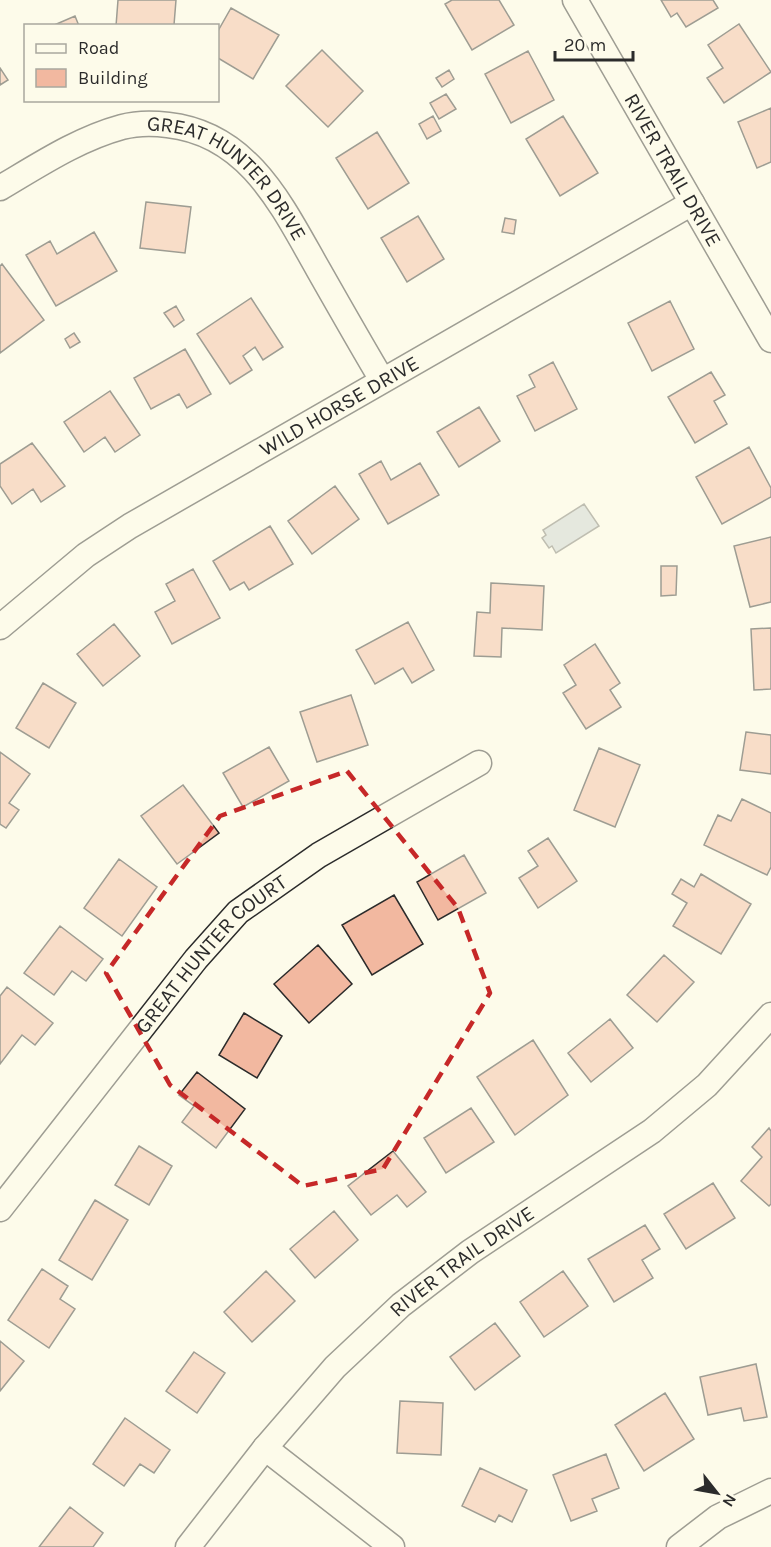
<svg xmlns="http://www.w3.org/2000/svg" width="771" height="1547" viewBox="0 0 771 1547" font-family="Karla,sans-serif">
<rect width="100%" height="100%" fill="#fdfbea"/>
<path fill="#c7d0d0" stroke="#74746e" stroke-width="1.5" d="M584,504L599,526L556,553L552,546L549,548L542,538L546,535L543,530Z"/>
<path fill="#f2b8a0" stroke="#2b2b2b" stroke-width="1.5" d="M118,0H176L174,25L185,26H116Z
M452,0H499L514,25L472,50L445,4Z
M661,0H713L718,8L686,27L677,13L671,17Z
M231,8L279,35L253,79L218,58V31Z
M75,16L79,26H52Z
M739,24L771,72L724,103L707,78L723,68L708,45Z
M322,50L363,91L328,127L286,86Z
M528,51L554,100L511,123L485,74Z
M0,68L8,80L0,85Z
M449,70L454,79L442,87L436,78Z
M446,94L456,109L439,119L430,103Z
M771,108V162L757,168L738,122Z
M433,116L441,131L427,139L419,124Z
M563,116L598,173L560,196L526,139Z
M377,132L409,183L368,209L336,158Z
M146,202L191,207L185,253L140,248Z
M418,216L444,259L407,282L381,238Z
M505,218L516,220L514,234L502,232Z
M94,232L117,271L56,306L26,255L50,241L57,254Z
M2,264L44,320L0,353V266Z
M251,298L283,347L263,360L255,347L243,356L252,370L230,384L197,334Z
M670,301L694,349L652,371L628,323Z
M176,306L184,320L174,327L164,313Z
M74,333L80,342L70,348L65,339Z
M185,349L211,394L187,408L179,394L151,409L134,378Z
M553,362L577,409L535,431L517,396L535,387L529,375Z
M711,372L725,395L714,401L727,424L695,443L668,397Z
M110,391L140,435L115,452L105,437L84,452L64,422Z
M479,407L500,441L459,467L437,432Z
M32,443L65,486L41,502L33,489L12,504L0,486V464Z
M749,447L771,488V497L722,524L696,477Z
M381,461L391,480L420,463L439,495L388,524L359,474Z
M335,486L359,519L312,554L288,521Z
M270,526L293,564L249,590L244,582L230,590L213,561Z
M771,537V602L750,607L734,546Z
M661,566H677L676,595L661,596Z
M193,569L220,618L172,644L155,612L175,601L166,584Z
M491,583L544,586L542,630L502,628L501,657L474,656L477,612L490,613Z
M408,622L434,670L412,683L403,668L375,684L356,650Z
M114,624L140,656L103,686L77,654Z
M771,628V689L754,690L751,629Z
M595,644L620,683L610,690L621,707L586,729L563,693L576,685L564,665Z
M43,683L76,703L49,748L16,728Z
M351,695L368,745L317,762L300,712Z
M746,732L771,735V774L740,770Z
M269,747L289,781L243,807L223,773Z
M599,748L640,765L615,827L574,810Z
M0,752L30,774L9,803L19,810L6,828L0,824Z
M183,785L219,833L177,864L141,816Z
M742,799L771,813V867L767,875L704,845L718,815L731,821Z
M548,838L577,881L538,908L519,878L538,866L528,851Z
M464,855L486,893L438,920L417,882Z
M119,859L157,887L122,936L84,908Z
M701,874L751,904L721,954L673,926L687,903L672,894L681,879L694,887Z
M394,895L423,944L372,975L342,925Z
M60,926L103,959L86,981L72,971L54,995L24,973Z
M318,945L352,984L309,1023L274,984Z
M664,955L694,982L657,1022L627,995Z
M7,987L53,1023L35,1045L22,1035L0,1064V996Z
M244,1013L282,1036L257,1078L219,1055Z
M610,1019L633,1048L591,1082L568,1053Z
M533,1040L568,1095L515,1135L477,1077Z
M197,1072L245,1109L216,1148L182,1122L194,1106L179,1095Z
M471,1108L494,1142L446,1173L424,1138Z
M769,1128L771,1131V1204L769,1206L741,1181L762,1157L752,1147Z
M139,1146L172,1166L149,1205L115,1185Z
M393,1151L426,1192L407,1207L397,1195L371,1215L348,1186Z
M713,1183L735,1218L686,1249L664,1214Z
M95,1200L128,1220L92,1280L59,1260Z
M334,1211L358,1240L315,1278L290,1249Z
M645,1225L660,1249L642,1260L653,1278L614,1302L588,1259Z
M42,1269L68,1286L60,1299L75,1309L49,1348L8,1320Z
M266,1271L295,1301L252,1342L224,1312Z
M563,1271L588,1306L544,1337L520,1302Z
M495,1323L520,1356L475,1390L450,1357Z
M0,1341L24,1361L0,1391Z
M194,1352L225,1373L197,1413L166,1391Z
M756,1364L767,1417L744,1421L741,1408L708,1415L700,1377Z
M665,1393L694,1439L644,1471L615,1425Z
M400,1401L443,1403L441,1455L397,1453Z
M125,1418L170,1450L154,1473L140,1464L124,1486L93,1464Z
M606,1454L619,1488L592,1499L597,1511L571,1521L553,1475Z
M480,1468L527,1490L512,1522L499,1515L495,1522L462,1506Z
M70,1507L103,1533L93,1547H39Z"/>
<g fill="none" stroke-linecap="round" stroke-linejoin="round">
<g stroke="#2b2b2b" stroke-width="27">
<g id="minor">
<path id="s1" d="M575,0L771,340"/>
<path id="s2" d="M0,188C39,165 78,139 122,127C137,123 153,123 168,125C249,134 282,206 318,269C339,306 360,343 382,380"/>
<path id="s3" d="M0,627L86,555L130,526L692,203"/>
<path id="s4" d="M0,1209L196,959L238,912L319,855L479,763"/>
<path d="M265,1448L392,1547"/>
<path id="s5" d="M188,1547L265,1448L335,1367L401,1305L470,1252L652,1131L707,1085L771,1015"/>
<path d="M679,1547L718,1517L771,1491"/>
</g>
</g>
<use href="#minor" stroke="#fdfbea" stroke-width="24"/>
</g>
<path d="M0 0H771V1547H0ZM347,771L458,908L490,993L383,1169L303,1186L170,1085L106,973L220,816Z" fill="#fdfbea" fill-opacity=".55" fill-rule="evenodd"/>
<path fill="none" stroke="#c62828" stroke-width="4.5" stroke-dasharray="12 8" stroke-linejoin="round" d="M347,771L458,908L490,993L383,1169L303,1186L170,1085L106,973L220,816Z"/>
<g text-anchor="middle" stroke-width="4.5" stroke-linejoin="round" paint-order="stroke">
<g font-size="21" fill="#2b2b2b" stroke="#fdfbea">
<text dy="7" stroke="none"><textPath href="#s1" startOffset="196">RIVER TRAIL DRIVE</textPath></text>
<text dy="7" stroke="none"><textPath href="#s2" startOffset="264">GREAT HUNTER DRIVE</textPath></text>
<text dy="7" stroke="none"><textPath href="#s3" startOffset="406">WILD HORSE DRIVE</textPath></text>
<text dy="7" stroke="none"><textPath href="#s4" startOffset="332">GREAT HUNTER COURT</textPath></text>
<text dy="7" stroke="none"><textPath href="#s5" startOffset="398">RIVER TRAIL DRIVE</textPath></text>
</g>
</g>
<rect x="24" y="24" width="195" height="78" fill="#fdfbea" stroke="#a9a89e" stroke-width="1.5"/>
<rect x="36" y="44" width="30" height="9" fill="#fdfbea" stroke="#a9a89e" stroke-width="1.5"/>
<text x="78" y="54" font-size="18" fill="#2b2b2b">Road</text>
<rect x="36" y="69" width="30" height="18" fill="#f2b8a0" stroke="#a9a89e" stroke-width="1.5"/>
<text x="78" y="84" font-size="18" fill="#2b2b2b">Building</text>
<g transform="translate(717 1493) rotate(121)" stroke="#fdfbea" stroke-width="4.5" paint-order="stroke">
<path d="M0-4.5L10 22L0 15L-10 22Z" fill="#2b2b2b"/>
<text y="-9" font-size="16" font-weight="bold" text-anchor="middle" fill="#2b2b2b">N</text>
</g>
<path d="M555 51v9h78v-9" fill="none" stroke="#2b2b2b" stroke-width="3"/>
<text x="564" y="51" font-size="18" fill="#2b2b2b" stroke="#fdfbea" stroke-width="4.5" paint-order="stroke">20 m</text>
</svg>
